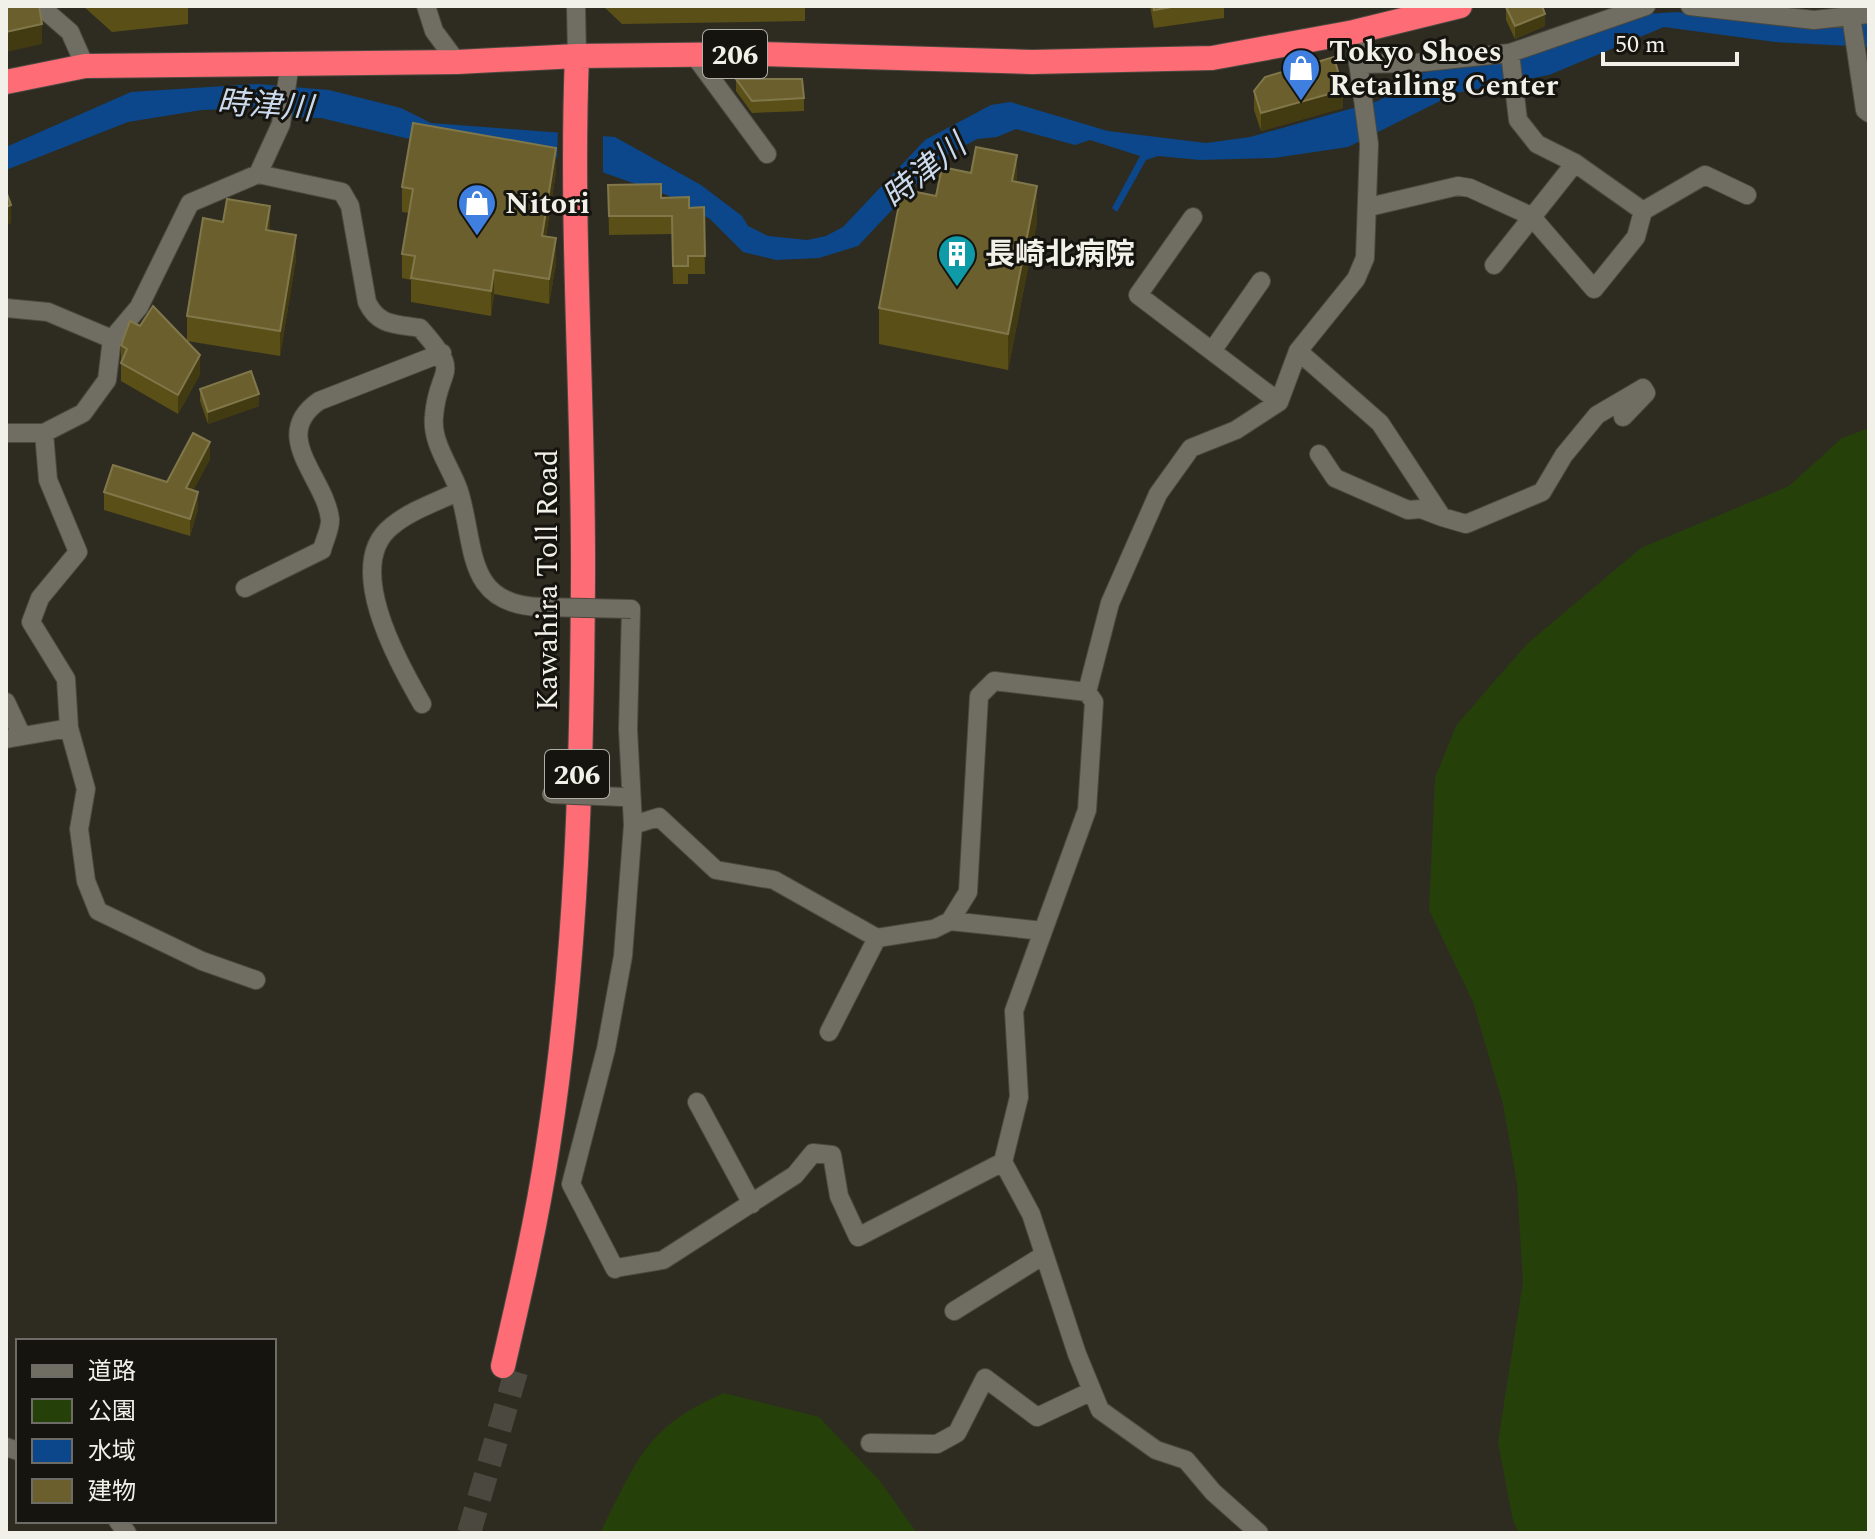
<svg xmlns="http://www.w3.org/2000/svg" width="1875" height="1539" viewBox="0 0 1875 1539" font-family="Spectral,'Noto Sans JP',serif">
<rect width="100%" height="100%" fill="#2e2c21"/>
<path fill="#26400a" d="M1869,428V1533H1519L1513,1521L1498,1442L1523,1282L1517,1184L1503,1104L1473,1002L1429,910L1435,778L1456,726L1490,686L1528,643L1641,548L1789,486L1842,438Z
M724,1393L819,1417L879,1480L917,1533H600C637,1461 645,1427 724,1393Z"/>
<path fill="#0b478a" d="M1677,12L1725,17L1869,22V47L1775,42L1664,27L1549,75L1456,93L1348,147L1274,158L1200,160L1158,156L1146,160L1117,212L1112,208L1140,156L1090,140L1075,145L1016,129L997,137L977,139L940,159L858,246L819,258L776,260L743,252L710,219L667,195L562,158L418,141L321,118L273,117L255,108L202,110L128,122L6,170V147L131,92L257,84L329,90L401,108L431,123L615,137L701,185L742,216L748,226L768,236L807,240L826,236L843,227L925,140L991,105L1010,102L1108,131L1206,143L1250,137L1378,101L1422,73L1547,50L1646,14Z"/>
<path fill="#2e2c21" d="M558,129L603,131V176L557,161Z"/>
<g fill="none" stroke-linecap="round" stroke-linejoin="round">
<path stroke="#4b493f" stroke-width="24" stroke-dasharray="24 12" stroke-linecap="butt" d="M469,1533L518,1365"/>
<g stroke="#4b4940" stroke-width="20">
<path id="minor" d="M40,6L70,32L85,66
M426,6L434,31L457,62
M576,6L577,56
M1690,6L1814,20L1869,14
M1851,16L1865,110L1869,113
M1510,53L1518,120L1537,144L1575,163L1643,211L1705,175L1747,195
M694,55L767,154
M1358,64L1416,63L1510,53L1646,6
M258,174L281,124L290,63
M1369,207L1458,186L1470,188L1531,216L1594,289L1636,237L1643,211
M1193,217L1138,295L1279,402
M1494,265L1575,163
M6,308L48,312L112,339
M1212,351L1261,281
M1298,351L1380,423L1442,517L1421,509L1408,510L1335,478L1319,454
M6,433H44
M1442,517L1466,524L1542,492L1564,455L1597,415L1643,388L1646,393L1623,417
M245,588L322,550C324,541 331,528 330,519C325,477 269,436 319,401L442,353
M631,609L628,729L633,825
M6,702L21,734
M422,704C399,663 342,565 392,526C411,510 437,502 459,491
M6,739L69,728
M950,921L1043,931
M256,980L202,961L98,911L86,881L79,829L86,789L69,728L66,679L31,622L40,598L78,552L48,480L44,433L83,413L107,380L112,339L139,307L190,203L258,174L342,192L350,206L367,302C378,326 396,324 420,328C464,377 438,365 434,416C431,443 451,467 459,491C476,546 464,605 541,607
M829,1032L877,938L934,929L950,921L968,892L979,696L994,681L1087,692
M697,1102L752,1204
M616,1268L663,1260L795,1175L813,1153L832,1155L839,1196L858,1237L1003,1162
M615,1269L571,1184L606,1049L623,956L633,825L659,817L716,870L774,880L877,938
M954,1311L1044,1255
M870,1443L937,1444L957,1433L985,1378L1037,1417L1092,1391
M6,1447L18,1451
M118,1521L127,1533
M1259,1533L1213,1492L1186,1460L1156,1450L1100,1410L1077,1354L1031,1214L1003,1162L1019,1097L1014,1011L1087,810L1094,702L1087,692L1110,603L1158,494L1191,448L1236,430L1279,402L1298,351L1356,279L1365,258L1369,144L1354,32"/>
</g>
<g stroke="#4b4940" stroke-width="26">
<path id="highway" d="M6,82L85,66L457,62L577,56L758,54L1032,62L1212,58L1354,32L1460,6
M503,1366C520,1293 537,1220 548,1146C577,960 582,767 583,578C584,404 570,230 577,56"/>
</g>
<use href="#minor" stroke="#706e62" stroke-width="18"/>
<use href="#highway" stroke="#fe6c75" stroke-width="24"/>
<g stroke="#4b4940" stroke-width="20" stroke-linecap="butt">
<path id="minor-bridge" d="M541,607L631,609
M551,794L623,797"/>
</g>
<use href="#minor-bridge" stroke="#706e62" stroke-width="18"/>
</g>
<path fill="#5a4f17" d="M83,6H203V7L188,8V24L112,32Z
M603,6H805V21L622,24Z
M1150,6H1224V18L1154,28Z
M1506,7L1545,26L1515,39L1506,20Z
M736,79L804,98V111L752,113L736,91Z
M1254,91L1343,108L1261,131L1254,110Z
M556,172L546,236L556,263L549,304L494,294L491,316L411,302V280L402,278V254L409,213L402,212V187Z
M1017,182L1037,222L1008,370L879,344V308L936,196Z
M608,185L661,198L689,208L704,207L705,274H688V284H673L672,234L609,235Z
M270,231L296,259L280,356L187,341V316Z
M121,345L200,374L178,414L121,381Z
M200,389L259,406L208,424L200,401Z
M210,459L193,490L198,509L190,536L104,510V492L167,482Z"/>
<path fill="#423a11" d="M1545,14V26L1515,39V26Z
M42,24V44L6,52V32Z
M1343,90V108L1261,131V113Z
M556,148V172L542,260V236Z
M1017,155V191L1012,181Z
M1037,186V222L1008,370V334Z
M11,205V223L6,226V207Z
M270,206V231L266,230Z
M296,235V259L280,356V331Z
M556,238V263L549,304V279Z
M494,270V294L491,316V291Z
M200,355V374L178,414V395Z
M259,394V406L208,424V412Z
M210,442V459L186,505V488Z
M198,492V509L190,536V519Z"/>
<path fill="#6b602d" stroke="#80774b" stroke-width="2" d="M6,6H39L42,24L6,32Z
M1153,6H1177L1154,10Z
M1509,6H1542L1545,14L1515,26L1506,7Z
M1334,57L1343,90L1261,113L1254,91L1265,77Z
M736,79H802L804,98L752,101Z
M413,123L556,148L542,236L556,238L549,279L494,270L491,291L411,278L415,256L402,254L413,189L402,187Z
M976,147L1017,155L1012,181L1037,186L1008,334L879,308L902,189L936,196L942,167L971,173Z
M661,184V198L689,197V208L704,207L705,256H688V266H673L672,216H609L608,185Z
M6,191L11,205L6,207Z
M227,199L270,206L266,230L296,235L280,331L187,316L203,218L223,222Z
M153,306L200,355L178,395L121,363L127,349L121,345L130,321L140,326Z
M251,371L259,394L208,412L200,389Z
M193,433L210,442L186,488L198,492L190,519L104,492L113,465L167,482Z"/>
<defs>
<g id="shop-pin" transform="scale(2)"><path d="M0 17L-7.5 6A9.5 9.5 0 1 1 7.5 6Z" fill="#3f7fe0" stroke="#15140f"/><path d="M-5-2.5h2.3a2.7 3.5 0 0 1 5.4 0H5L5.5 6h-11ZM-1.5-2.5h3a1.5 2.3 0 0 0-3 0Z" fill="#fff"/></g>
<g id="building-pin" transform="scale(2)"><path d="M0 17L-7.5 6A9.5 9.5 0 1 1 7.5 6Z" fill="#0f9aa8" stroke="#15140f"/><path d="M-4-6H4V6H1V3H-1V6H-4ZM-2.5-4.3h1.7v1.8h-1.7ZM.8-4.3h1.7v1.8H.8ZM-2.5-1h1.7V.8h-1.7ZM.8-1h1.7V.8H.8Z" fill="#fff"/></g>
</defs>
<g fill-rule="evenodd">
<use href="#shop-pin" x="1301" y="68"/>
<use href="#shop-pin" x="477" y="203"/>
<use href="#building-pin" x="957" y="254"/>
</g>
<g text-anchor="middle" stroke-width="6" stroke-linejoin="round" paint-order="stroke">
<g fill="#15140f" stroke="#afaea8" stroke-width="2">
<rect x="703" y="30" width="64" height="48" rx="6"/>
<rect x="545" y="750" width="64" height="48" rx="6"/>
</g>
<g font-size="28" font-weight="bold" fill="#f1f0e9">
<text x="735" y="64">206</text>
<text x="577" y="784">206</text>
</g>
<g font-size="30" font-weight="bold" fill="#f1f0e9" stroke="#15140f" text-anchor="start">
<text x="1329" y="61">Tokyo Shoes<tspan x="1329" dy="34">Retailing Center</tspan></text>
<text x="505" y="213">Nitori</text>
<text x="985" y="264">長崎北病院</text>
</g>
<g font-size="30" fill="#f1f0e9" stroke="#15140f">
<text transform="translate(547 580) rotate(-90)" y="10">Kawahira Toll Road</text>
</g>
<g font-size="32" font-style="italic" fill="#cad9ec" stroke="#15140f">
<text transform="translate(265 105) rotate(4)" y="11">時津川</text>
<text transform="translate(924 171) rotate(-39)" y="11">時津川</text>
</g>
</g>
<rect width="1875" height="1539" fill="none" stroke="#f1f0e9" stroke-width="16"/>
<rect x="16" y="1339" width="260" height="184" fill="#15140f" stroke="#6d6c66" stroke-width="2"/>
<rect x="32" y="1365" width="40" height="12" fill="#706e62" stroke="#6d6c66" stroke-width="2"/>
<text x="88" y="1379" font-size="24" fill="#f1f0e9">道路</text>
<rect x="32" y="1399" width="40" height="24" fill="#26400a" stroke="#6d6c66" stroke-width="2"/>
<text x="88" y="1419" font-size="24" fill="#f1f0e9">公園</text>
<rect x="32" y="1439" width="40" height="24" fill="#0b478a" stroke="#6d6c66" stroke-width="2"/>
<text x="88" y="1459" font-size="24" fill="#f1f0e9">水域</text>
<rect x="32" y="1479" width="40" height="24" fill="#6b602d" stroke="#6d6c66" stroke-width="2"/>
<text x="88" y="1499" font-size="24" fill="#f1f0e9">建物</text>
<path d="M1603 52v12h134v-12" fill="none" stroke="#f1f0e9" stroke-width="4"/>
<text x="1615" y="52" font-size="24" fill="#f1f0e9" stroke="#15140f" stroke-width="6" paint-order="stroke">50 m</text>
</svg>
